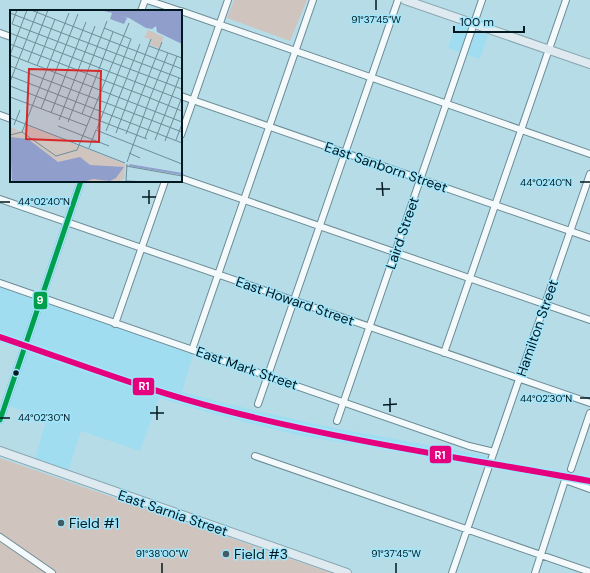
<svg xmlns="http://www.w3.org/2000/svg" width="590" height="573" viewBox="0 0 590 573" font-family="'DM Sans',sans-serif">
<rect width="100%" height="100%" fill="#b6dce8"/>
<path fill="#a1ddf1" d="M456,24L488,35L480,59L448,48Z
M0,285L193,354L182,392L257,411L335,428L488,456L485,465L301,436L228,418L159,398L140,451L81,431L68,471L35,459L47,418L8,406L26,351L0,342Z"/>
<path fill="#d0c4bf" d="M234,0H307L290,41L227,18Z
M0,458L331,573H0Z"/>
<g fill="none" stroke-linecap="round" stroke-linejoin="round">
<g stroke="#6c8b94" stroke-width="8">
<path id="minor" d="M147,0L180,11
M141,11L145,0
M181,11L590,154
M0,33L11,37
M181,96L590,238
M0,115L11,119
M181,135L228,0
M181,178L590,320
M0,199L590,403
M0,283L469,446L494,452
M115,324L165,181
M192,350L313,0
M444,353L566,0
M258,404L398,0
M0,420L81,181
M337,421L482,0
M255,456L590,572
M571,469L590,413
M0,537L52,573
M452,573L590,174
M535,573L565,480L590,489"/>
</g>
<g stroke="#88a7b0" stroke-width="10">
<path id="major" d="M405,0L590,64
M0,451L347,573"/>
</g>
<use href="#minor" stroke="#f4fafc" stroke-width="6"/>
<use href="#major" stroke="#deeaef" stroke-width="8"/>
<g stroke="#a2e6fc" stroke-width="8">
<path id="bus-1" d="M0,420L81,181"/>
</g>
<use href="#bus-1" stroke="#009f4e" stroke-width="5"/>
<g stroke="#a2e6fc" stroke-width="9">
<path id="rail-1" d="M0,337C74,362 148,391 224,410C344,441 468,459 590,481"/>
</g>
<use href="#rail-1" stroke="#e5007d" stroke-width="6"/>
</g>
<path fill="none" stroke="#00181f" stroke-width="1.5" d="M376,0V10M382,182L383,196M580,182H590M376,189H390M149,190V204M142,197H156M0,202H10M390,398V412M580,398H590M383,405L397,404M157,406V420M150,413H164M0,418H10M162,563V573M396,563V573"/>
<circle fill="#00181f" stroke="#a2e6fc" stroke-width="1.5" cx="16" cy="373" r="3.5"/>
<g fill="#405d65" stroke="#a2e6fc" stroke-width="1.5">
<circle cx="61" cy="523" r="4"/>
<circle cx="226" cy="554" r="4"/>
</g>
<g text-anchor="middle" stroke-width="3" stroke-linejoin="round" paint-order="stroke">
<g font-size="14" fill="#00181f" stroke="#a2e6fc">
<text transform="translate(386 167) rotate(19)" y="5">East Sanborn Street</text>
<text transform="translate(402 233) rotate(-71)" y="5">Laird Street</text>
<text transform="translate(295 301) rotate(19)" y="5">East Howard Street</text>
<text transform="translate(537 328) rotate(-71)" y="5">Hamilton Street</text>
<text transform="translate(247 368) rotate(19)" y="5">East Mark Street</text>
<text transform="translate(173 513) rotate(19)" y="5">East Sarnia Street</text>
</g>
<g font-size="14" fill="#00181f" stroke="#a2e6fc" text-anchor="start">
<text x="69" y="528">Field #1</text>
<text x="234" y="559">Field #3</text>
</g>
</g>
<g transform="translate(10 10)">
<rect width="172" height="172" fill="#b6dce8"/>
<path d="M138,20L154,27L149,38L140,35L141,29L134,28ZM16,115L115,154L114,169L108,172H0V117L13,122Z" fill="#d0c4bf"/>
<path d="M90,0H172V34L147,22L146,16L142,19L136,18L119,8L110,6L117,8L114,14L100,9L102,3ZM0,127L18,129L48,152L70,147L80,155L114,157L106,168L100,171L83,169L72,172H2Z" fill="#909ecc"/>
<path fill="none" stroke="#909ecc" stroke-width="2" d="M119,155L172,164"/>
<path fill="none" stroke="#6d8e98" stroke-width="1" d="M7,0L2,14L172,79M21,0L172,59M0,3L172,69M0,23L172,90M0,34L140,88L117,152M139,36L172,48M158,43L140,88L172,101M0,45L172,112M0,45L17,0M18,52L38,0M0,56L172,122M27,56L45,9M0,66L172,133M0,72L28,0M0,76L137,129M0,87L77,116M31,99L68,4M41,103L76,12M72,104L103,22M0,108L115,153M49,110L85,16M58,112L97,11M4,115L10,100M48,116L99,136M87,119L121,29L94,18M96,121L130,34M12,122L59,3M106,123L141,29M116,124L152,32M0,125L12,122L46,146L67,140L119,13M135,128L167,46M145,130L169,68M166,130L172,114M155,131L172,87M79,138L86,120L172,154M119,143L130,148M116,156L172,166M116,171L141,172M116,171L117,154"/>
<path fill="#d62828" fill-opacity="0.15" stroke="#d62828" stroke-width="2" d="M19,59L91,61L89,132L16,129Z"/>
<rect width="172" height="172" fill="none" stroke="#00181f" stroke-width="2"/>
</g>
<g font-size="10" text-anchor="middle" fill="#00181f" stroke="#a2e6fc" stroke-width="3" stroke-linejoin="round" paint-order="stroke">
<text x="376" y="23">91°37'45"W</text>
<text x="546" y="186">44°02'40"N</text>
<text x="44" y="205">44°02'40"N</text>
<text x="546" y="402">44°02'30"N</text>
<text x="44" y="421">44°02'30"N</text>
<text x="162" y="557">91°38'00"W</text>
<text x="396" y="557">91°37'45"W</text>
</g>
<g stroke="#a2e6fc" stroke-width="1.5">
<rect x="33" y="291" width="15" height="19" rx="4" fill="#009f4e"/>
<rect x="132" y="377" width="23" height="19" rx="4" fill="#e5007d"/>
<rect x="429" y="445" width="23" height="19" rx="4" fill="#e5007d"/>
</g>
<g font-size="11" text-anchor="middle" font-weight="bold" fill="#fff">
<text x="40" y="304">9</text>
<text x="144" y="390">R1</text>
<text x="440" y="459">R1</text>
</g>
<path d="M454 26v6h70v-6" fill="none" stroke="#00181f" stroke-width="2"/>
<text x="460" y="26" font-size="12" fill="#00181f" stroke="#a2e6fc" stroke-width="3" paint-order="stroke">100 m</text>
</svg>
